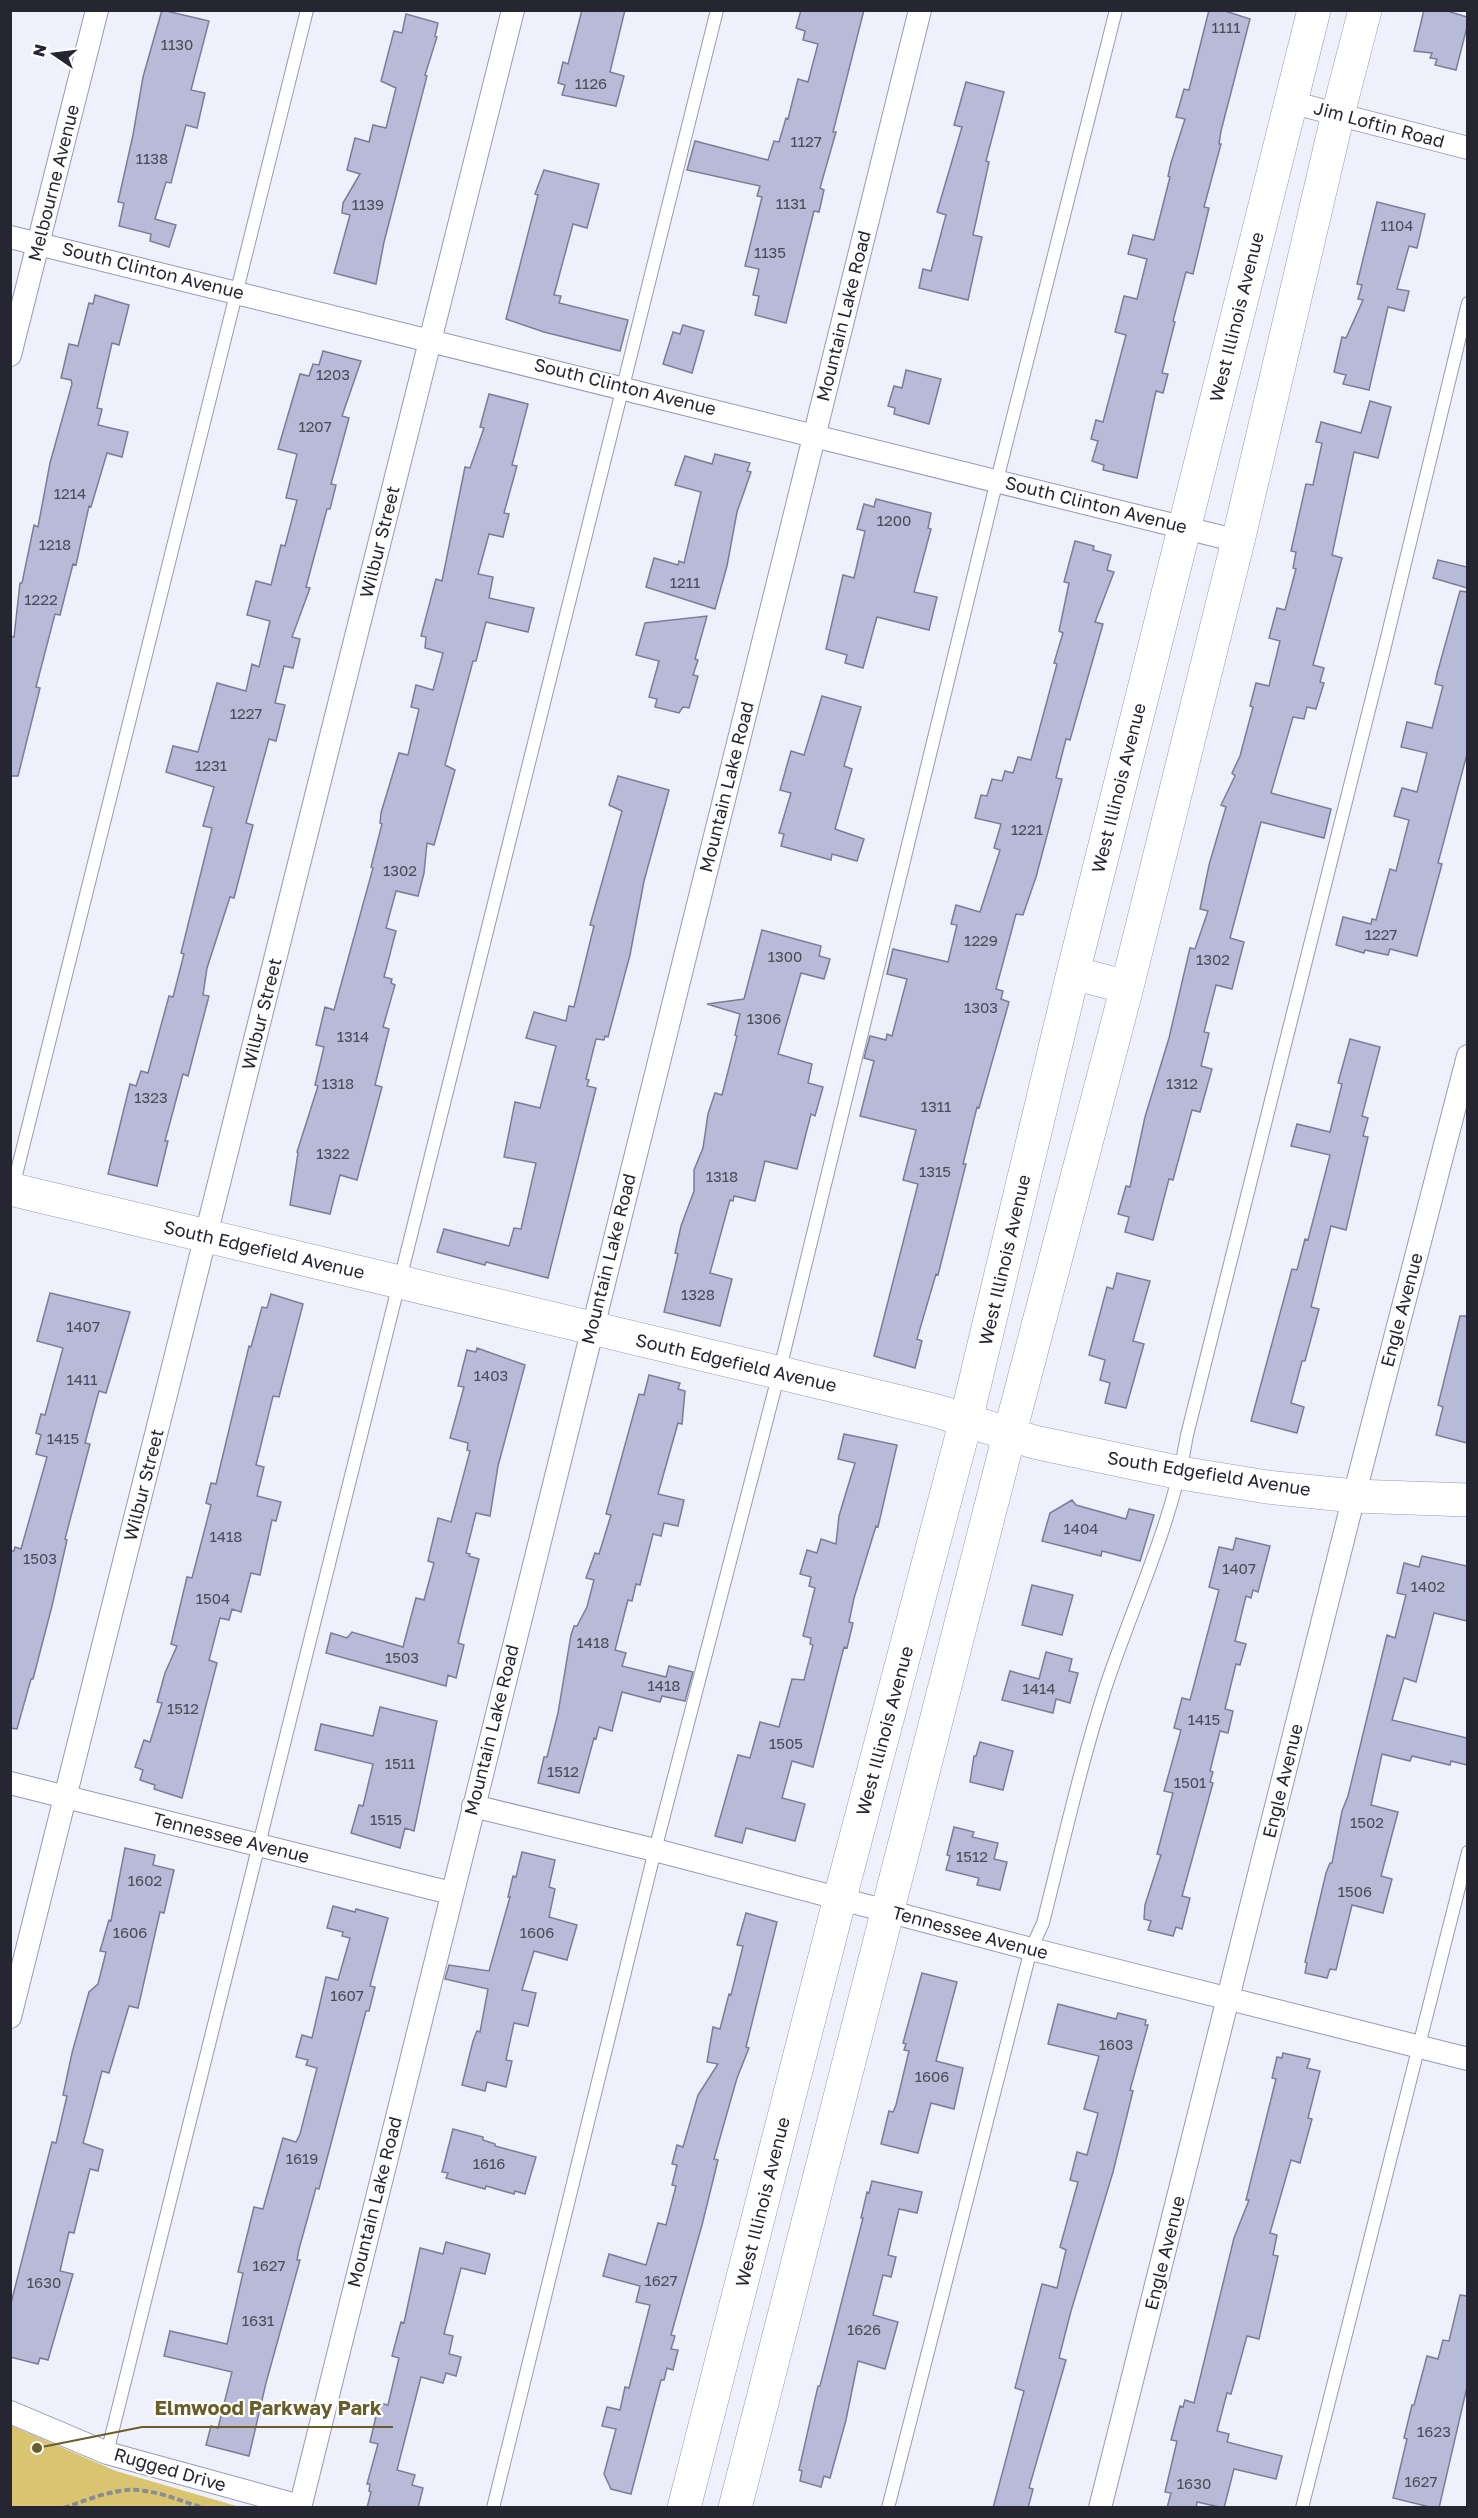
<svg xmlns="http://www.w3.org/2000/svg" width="1478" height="2518" viewBox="0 0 1478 2518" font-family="'Golos Text',sans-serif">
<rect width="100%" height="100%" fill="#eef0fc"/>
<path fill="#d9c56f" d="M10,2425L116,2471L240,2507H11Z"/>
<path fill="#b8bbd7" stroke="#7b7d98" stroke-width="1.5" d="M162,10L209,21L191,90L205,93L197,128L186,125L171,183L166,182L155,219L176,225L169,247L150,241L151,234L119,226L124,203L118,202L133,135L143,77Z
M582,10H625L610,72L624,76L616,106L562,95L565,85L558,83L563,62L568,64Z
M801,10H864L833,132H836L820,188L824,190L819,212L814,211L786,323L755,315L759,296L753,295L759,269L745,266L762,197L757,196L760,186L687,170L695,141L768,160L774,141L779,142L786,118L788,119L798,79L808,82L818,44L803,40L805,31L796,28Z
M1209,10H1222L1250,19L1221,131L1219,144H1221L1204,207L1209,208L1193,274L1186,272L1173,321L1175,322L1162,373L1168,374L1163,393L1156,391L1137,478L1103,470L1104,465L1092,461L1098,441L1091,439L1096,420L1103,422L1126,335L1115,332L1124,296L1137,299L1147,259L1128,254L1133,235L1154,240L1170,177L1168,176L1171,163L1185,119L1176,117L1184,89L1189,90Z
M1424,10H1444L1467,17V27L1456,70L1435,65L1437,59L1430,58L1432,53L1414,51Z
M406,14L438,23L435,36L437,37L425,75L427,76L384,242L376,284L334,273L350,215L342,213L343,203L360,174L347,170L355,138L369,142L373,125L386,128L396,88L381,81L394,31L402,33Z
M966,82L1004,92L986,161L989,162L973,235L982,237L968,300L919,288L923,269L931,271L946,215L937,212L962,127L954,125Z
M544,170L599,184L587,228L573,224L554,295L561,296L559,303L628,320L620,351L544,332L506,319L538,195L535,194Z
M1377,202L1425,214L1417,248L1409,246L1397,289L1409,291L1404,311L1388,307L1369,390L1343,384L1346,375L1334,372L1342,337L1346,338L1363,300L1358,299L1362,285L1357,284Z
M95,295L129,305L119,345L112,343L97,408L102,409L98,425L128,432L122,457L107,453L91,507L89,506L76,565L73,564L60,615L55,614L36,687L40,688L18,776H10V636L14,637L20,583H22L34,525L38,527L50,463L72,384L71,380L61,378L69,344L78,346L89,303L93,304Z
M683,325L704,331L692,373L663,364L673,332L680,334Z
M323,351L361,361L342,416L349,418L331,484L336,485L330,509H327L306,587L310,588L292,637L300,639L293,668L284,666L275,703L285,705L276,741L269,739L246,823L253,825L234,898L230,897L207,968L203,995L209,996L188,1076L183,1074L165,1141H168L157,1186L108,1174L130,1084L136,1086L141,1071L148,1073L169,996L173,997L184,954L181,953L212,828L203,826L214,787L166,772L173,746L198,752L217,683L246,691L252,664L259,667L270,621L247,615L256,581L271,585L281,545L285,546L297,500L286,498L297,454L278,449L300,374L309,376L313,364L319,365Z
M906,370L941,379L929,424L894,414L895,408L888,406L894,386L902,388Z
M489,394L528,404L512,465L517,466L504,513L509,514L503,537L489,534L478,574L493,577L489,598L534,608L528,632L486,622L476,661H473L445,765L455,770L434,845L427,843L424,873L418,896L396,891L386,928L396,931L384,977L392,979L391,983L395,985L383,1027L389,1029L375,1085L382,1087L357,1180L340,1175L330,1214L290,1205L298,1153L297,1152L318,1086L315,1085L324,1047L316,1045L325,1007L334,1010L373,868L371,867L382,824L380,823L381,813L399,753L408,755L419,709L411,707L416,685L433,690L443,653L425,648L426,637L421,636L436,579L442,581L465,467L470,468L484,428L480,427Z
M1370,401L1391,407L1378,458L1354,452L1332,555L1342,558L1313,665L1324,668L1320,682L1324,683L1316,709L1307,707L1304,719L1293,717L1271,793L1331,809L1324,838L1261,822L1230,938L1244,942L1232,989L1216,985L1204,1032L1209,1033L1201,1066L1212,1069L1200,1112L1192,1110L1173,1180L1169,1179L1153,1240L1125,1232L1129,1217L1118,1214L1126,1186L1130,1187L1145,1117L1169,1038L1190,948L1195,949L1208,911L1200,909L1209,865L1226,807L1221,805L1235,776L1232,773L1240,756L1253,707L1250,706L1256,683L1269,686L1280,641L1269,638L1277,608L1285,610L1296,569L1293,568L1296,552L1291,551L1306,484L1313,485L1322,443L1316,442L1321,422L1361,433Z
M715,454L750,463L747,471L751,472L737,512L727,566L715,609L646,587L654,558L678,565L679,561L684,563L701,492L675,485L685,456L712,464Z
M876,499L931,513L928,528L931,529L914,592L937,597L929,630L877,617L863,668L845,663L847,655L826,649L843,575L854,578L865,531L857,529L864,504L874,507Z
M1075,541L1094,546L1093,550L1111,555L1107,570L1114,572L1095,622L1103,624L1070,740L1066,739L1056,778L1062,779L1036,877L1023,915L1016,914L996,989L1003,991L1001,999L1009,1002L979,1108L977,1107L963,1164H966L938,1275L936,1274L917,1339L922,1341L915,1368L874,1356L918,1184L903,1180L916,1130L860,1116L874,1061L864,1058L870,1036L886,1040L887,1034L892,1036L907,979L887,974L893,949L948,962L957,925L951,924L956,905L980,912L1000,850L994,848L1001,824L975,818L981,795L987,796L992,779L1002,781L1005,771L1013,773L1018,757L1031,760L1057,664L1054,663L1063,633L1059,631L1069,583L1064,582Z
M1438,560L1467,567V588L1433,578Z
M1460,591L1467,592V754L1438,863L1442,864L1417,956L1390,949L1388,955L1365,950L1364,953L1336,945L1343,917L1371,924L1372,919L1376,920L1390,869L1396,871L1409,820L1394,816L1402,788L1417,792L1427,753L1401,747L1407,722L1432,728L1443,686L1435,684L1437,674Z
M707,616L695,659L698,660L693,675L698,676L689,708L683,707L679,713L655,707L657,699L649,697L659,661L636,655L645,623Z
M822,696L861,707L844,766L852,769L835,829L864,839L857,861L832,854L831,860L781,846L784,834L779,833L791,793L780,790L791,751L804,755Z
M618,776L669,790L644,881L630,955L608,1037L605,1036L604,1040L596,1039L586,1079L589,1080L587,1086L596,1088L548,1278L486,1262L485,1265L437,1252L444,1229L509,1246L514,1228L521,1229L536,1163L504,1157L515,1102L540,1108L556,1046L526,1038L534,1012L566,1021L569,1006L574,1007L594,926L590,925L622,811L609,805Z
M762,930L821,946L819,956L830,959L824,979L801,973L778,1054L812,1064L808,1083L823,1087L815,1116L811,1114L797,1169L765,1161L755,1201L734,1196L733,1201L730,1200L710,1273L732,1279L720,1326L664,1312L678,1254L675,1253L681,1226L694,1191V1170L703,1148L708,1114L715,1093L722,1095L737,1036L735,1035L740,1014L707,1004L744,999Z
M1350,1039L1380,1047L1362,1116L1368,1118L1363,1136L1368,1137L1346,1230L1331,1226L1311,1307L1319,1309L1305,1361H1302L1291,1403L1304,1407L1297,1433L1251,1421L1292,1269L1297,1270L1305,1239L1308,1240L1330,1155L1291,1146L1297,1124L1330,1132L1342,1084L1338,1083Z
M1117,1273L1150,1281L1133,1341L1144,1344L1126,1408L1105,1403L1110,1383L1100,1380L1105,1360L1089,1355L1107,1287L1113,1289Z
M50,1293L130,1312L106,1393L99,1391L85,1443L90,1444L65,1539L67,1540L52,1606L33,1679H31L17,1729L10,1728V1551H14L15,1547L21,1549L47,1457L36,1454L41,1435L36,1433L41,1414L45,1415L63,1348L37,1341Z
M271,1294L303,1304L279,1397L273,1396L256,1465L264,1467L257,1496L281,1502L276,1521L272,1520L260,1575L251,1573L241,1612L232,1609L229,1620L220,1618L209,1660L217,1663L182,1798L154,1789L155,1785L140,1780L143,1770L135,1767L144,1740L150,1742L162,1703L157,1702L165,1673L177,1646L171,1644L187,1577L192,1578L211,1505L206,1503L211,1483L216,1484L249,1346L251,1347L262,1307L267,1308Z
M1460,1316H1467V1443L1436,1435L1443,1407L1438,1405Z
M477,1348L525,1365L498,1466L490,1516L476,1513L466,1553L470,1554L469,1556L479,1559L458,1643L464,1645L456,1678L448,1675L446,1686L326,1653L331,1633L347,1638L352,1632L403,1647L416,1598L424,1600L434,1563L428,1561L438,1518L451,1522L470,1451L467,1450L468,1443L450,1438L464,1387L458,1386L467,1350L476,1352Z
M649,1375L680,1383L678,1389L685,1391L682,1424L678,1423L658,1494L684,1500L678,1526L664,1523L661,1536L653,1534L640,1585L636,1584L632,1601L628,1600L615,1650L626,1653L622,1666L666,1677L669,1666L693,1672L685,1701L662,1696L660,1702L622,1692L612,1731L599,1727L596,1739L594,1738L579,1793L538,1783L544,1757H547L558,1713L571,1635L574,1626H577L587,1607L594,1580L586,1578L595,1553L599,1554L611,1515L606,1514L639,1394L644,1395Z
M844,1434L897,1445L878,1527L876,1526L854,1598L849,1622L853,1623L847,1648L844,1647L813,1767L792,1761L782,1798L805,1804L795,1841L746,1828L742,1843L715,1836L738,1755L750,1758L760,1722L779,1727L792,1679L804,1680L813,1645L810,1644L811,1638L803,1636L815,1588L809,1586L811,1577L800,1574L807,1550L817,1553L821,1539L836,1544L839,1516L855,1463L838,1459Z
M1072,1500L1076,1505L1126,1519L1129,1509L1154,1515L1140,1561L1102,1551L1101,1556L1042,1541L1050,1513Z
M1236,1538L1270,1546L1258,1592L1253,1590L1251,1598L1246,1596L1235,1641L1246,1644L1240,1665L1236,1664L1225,1709L1233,1711L1228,1733L1220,1731L1210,1771L1213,1772L1210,1782L1213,1783L1182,1896L1190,1898L1182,1929L1176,1927L1173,1936L1148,1930L1151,1921L1144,1919L1145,1905L1161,1855L1157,1854L1173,1793L1164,1791L1181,1730L1174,1728L1182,1698L1190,1700L1219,1590L1209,1587L1219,1547L1233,1550Z
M1422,1556L1467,1566V1621L1434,1613L1416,1682L1404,1678L1392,1720L1467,1738V1765L1451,1761L1450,1765L1412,1756L1410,1761L1382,1754L1371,1805L1398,1812L1381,1876L1392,1879L1383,1913L1352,1905L1336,1970L1330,1969L1327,1978L1305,1973L1307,1963L1305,1962L1326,1873L1330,1863H1332L1342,1811L1348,1796L1387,1635L1395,1638L1406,1595L1397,1593L1404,1563L1419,1567Z
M1032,1585L1073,1595L1062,1635L1022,1625Z
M1046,1652L1072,1659L1069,1671L1078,1673L1070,1703L1056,1699L1053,1713L1002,1700L1010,1671L1039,1679Z
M380,1707L437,1721L414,1831L405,1828L400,1848L351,1833L359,1805L363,1806L373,1764L315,1750L321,1724L373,1736Z
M980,1742L1013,1751L1003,1790L970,1782L974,1756H976Z
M954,1827L974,1832L972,1837L998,1843L994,1859L1007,1862L1000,1890L977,1885L979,1878L946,1870L950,1856L947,1855Z
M125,1848L155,1855L153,1865L174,1870L164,1913L160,1912L138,2008L129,2006L109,2073L102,2071L83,2143L103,2150L98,2171L90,2169L74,2233L69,2232L60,2271L73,2274L48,2360L40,2358L38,2364L10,2357V2307L52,2142L56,2143L67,2096L63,2095L72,2053L89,1992L98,1984L106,1952L100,1951L109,1920L111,1921Z
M522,1852L555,1860L549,1887L555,1889L549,1917L577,1925L567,1960L534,1951L522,1990L536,1993L528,2026L514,2023L506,2060L512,2061L506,2087L487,2082L485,2091L462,2085L473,2041L477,2031L480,2032L488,1989L445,1979L449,1965L489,1971L510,1897H508L513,1876L516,1877Z
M333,1906L355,1912L356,1909L388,1918L370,1986L375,1987L369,2011H366L319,2189L316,2188L299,2249L297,2260H300L266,2383L249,2456L206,2445L211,2426L218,2428L232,2372L164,2356L170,2331L227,2344L243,2273L238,2272L254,2207L263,2209L283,2138L296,2142L300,2134L317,2068L306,2065L308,2060L296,2057L302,2035L312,2038L326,1977L338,1980L350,1938L342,1936L343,1932L327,1928Z
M746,1913L777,1922L746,2047L749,2048L737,2078L714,2159L718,2160L702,2225L671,2335L675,2336L671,2349L678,2350L673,2370L667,2368L664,2380H661L631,2494L611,2489L604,2474L616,2429L602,2426L607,2407L620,2410L625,2387L629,2388L650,2305L636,2302L640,2286L603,2276L609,2254L646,2265L658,2223L666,2225L676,2186L672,2185L677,2165L672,2164L677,2145L683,2147L698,2095L718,2064L707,2062L713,2027L720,2029L729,1994L731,1995L743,1946L737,1945Z
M922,1973L957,1982L936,2061L963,2068L954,2109L931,2103L918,2153L881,2144L889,2111L893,2112L896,2105L909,2051L904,2050L906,2044L903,2043Z
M1058,2004L1116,2019L1118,2013L1146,2020L1145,2025H1148L1130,2090L1133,2091L1113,2172L1071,2311L1059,2358L1066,2360L1029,2488L1033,2489L1028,2508H993L1024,2391L1015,2388L1042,2284L1057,2288L1066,2250L1060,2247L1078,2182L1070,2180L1077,2152L1087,2155L1098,2113L1084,2109L1099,2056L1048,2044Z
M1283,2053L1310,2059L1307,2068L1320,2071L1308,2118L1312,2119L1300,2163L1291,2160L1270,2233L1277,2235L1273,2255L1278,2256L1259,2339L1247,2336L1231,2394L1227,2393L1217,2431L1229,2434L1227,2442L1282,2456L1276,2479L1234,2469L1224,2508L1197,2502L1196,2508H1167L1171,2493L1165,2492L1177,2441L1171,2440L1180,2406L1183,2407L1185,2400L1194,2403L1234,2238L1249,2200H1246L1276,2079L1272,2078L1277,2057L1282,2058Z
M453,2129L483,2137V2140L495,2144V2146L536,2157L525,2194L515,2191L514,2194L486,2186L485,2189L446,2178L448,2173L442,2172Z
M872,2181L922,2192L917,2213L899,2209L888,2255L896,2257L891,2277L883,2275L873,2315L898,2322L885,2369L858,2361L846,2420L830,2478L824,2476L821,2487L800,2481L802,2471L799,2470L818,2386H820L863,2218H861L867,2192L869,2193Z
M446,2242L490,2254L485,2274L461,2268L444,2334L453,2336L449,2354L461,2357L456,2376L446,2373L443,2383L421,2377L397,2470L415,2475L412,2485L423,2488L418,2508H367L371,2492L369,2491L370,2484H367L378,2444L370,2442L379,2403L388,2405L399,2358L392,2356L401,2322L404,2323L420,2248L443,2254Z
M1460,2295L1467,2296V2387L1439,2508H1434L1393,2498L1407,2439L1404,2438L1412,2405H1414L1427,2356L1438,2359L1443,2340L1449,2341Z"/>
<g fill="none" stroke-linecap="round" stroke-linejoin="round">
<g stroke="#9799b4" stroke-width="14">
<path id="lane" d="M13,1187L307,10
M107,2453L717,10
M493,2508L655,1850L779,1373L997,480L1116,10
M888,2508L1031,1949L1043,1923C1063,1844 1081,1763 1106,1686C1134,1602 1173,1522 1187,1435L1384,650L1468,303
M1302,2508L1468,1852"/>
</g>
<g stroke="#9799b4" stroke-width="24">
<path id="street" d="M1290,102L1468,148
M10,237L1238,541
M10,355L97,10
M10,1783L451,1893
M473,1806L655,1850L1031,1949L1468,2059
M10,2017L513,10
M10,2412L107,2453L300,2506
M300,2508L920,10
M1100,2508L1354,1496L1468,1056"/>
</g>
<g stroke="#9799b4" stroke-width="34">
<path id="secondary" d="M1073,973L1127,987
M10,1189L814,1381L937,1411L1034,1442L1181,1473L1267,1487L1354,1496L1468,1500
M684,2508L840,1898L966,1420L1073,973L1314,10
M735,2508L1003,1459L1127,987L1238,541L1338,114L1365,10"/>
</g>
<path stroke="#898b96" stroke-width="4" stroke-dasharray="6 3" stroke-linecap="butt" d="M64,2508C84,2501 105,2492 127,2490C152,2488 180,2501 204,2508"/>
<use href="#lane" stroke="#fff" stroke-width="12"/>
<use href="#street" stroke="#fff" stroke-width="22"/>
<use href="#secondary" stroke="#fff" stroke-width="33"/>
</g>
<g text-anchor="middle" stroke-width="4.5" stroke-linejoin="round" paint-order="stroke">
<g font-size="15" fill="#4a4b5a">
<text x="1226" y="33">1111</text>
<text x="177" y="50">1130</text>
<text x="591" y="89">1126</text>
<text x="806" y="147">1127</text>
<text x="152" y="164">1138</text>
<text x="791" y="209">1131</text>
<text x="368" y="210">1139</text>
<text x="1397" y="231">1104</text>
<text x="770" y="258">1135</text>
<text x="333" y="380">1203</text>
<text x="315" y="432">1207</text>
<text x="70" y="499">1214</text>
<text x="894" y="526">1200</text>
<text x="55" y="550">1218</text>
<text x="685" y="588">1211</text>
<text x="41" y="605">1222</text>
<text x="246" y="719">1227</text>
<text x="211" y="771">1231</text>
<text x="1027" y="835">1221</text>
<text x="400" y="876">1302</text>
<text x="1381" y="940">1227</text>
<text x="981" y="946">1229</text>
<text x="785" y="962">1300</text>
<text x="1213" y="965">1302</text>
<text x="981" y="1013">1303</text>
<text x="764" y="1024">1306</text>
<text x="353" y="1042">1314</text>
<text x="338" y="1089">1318</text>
<text x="1182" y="1089">1312</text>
<text x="151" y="1103">1323</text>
<text x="936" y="1112">1311</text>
<text x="333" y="1159">1322</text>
<text x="935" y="1177">1315</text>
<text x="722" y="1182">1318</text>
<text x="698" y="1300">1328</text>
<text x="83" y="1332">1407</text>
<text x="491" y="1381">1403</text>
<text x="82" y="1385">1411</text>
<text x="63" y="1444">1415</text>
<text x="1081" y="1534">1404</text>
<text x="226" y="1542">1418</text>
<text x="40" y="1564">1503</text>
<text x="1239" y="1574">1407</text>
<text x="1428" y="1592">1402</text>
<text x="213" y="1604">1504</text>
<text x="593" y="1648">1418</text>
<text x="402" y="1663">1503</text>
<text x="664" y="1691">1418</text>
<text x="1039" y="1694">1414</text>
<text x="183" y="1714">1512</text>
<text x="1204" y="1725">1415</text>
<text x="786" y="1749">1505</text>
<text x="400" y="1769">1511</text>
<text x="563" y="1777">1512</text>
<text x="1190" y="1788">1501</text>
<text x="386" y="1825">1515</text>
<text x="1367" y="1828">1502</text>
<text x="972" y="1862">1512</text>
<text x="145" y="1886">1602</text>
<text x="1355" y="1897">1506</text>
<text x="130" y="1938">1606</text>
<text x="537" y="1938">1606</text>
<text x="347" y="2001">1607</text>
<text x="1116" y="2050">1603</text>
<text x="932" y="2082">1606</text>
<text x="302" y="2164">1619</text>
<text x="489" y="2169">1616</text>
<text x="269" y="2271">1627</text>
<text x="661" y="2286">1627</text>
<text x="44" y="2288">1630</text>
<text x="258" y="2326">1631</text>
<text x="864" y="2335">1626</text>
<text x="1434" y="2437">1623</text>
<text x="1421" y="2487">1627</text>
<text x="1194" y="2489">1630</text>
</g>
<g font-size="18" fill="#252631" stroke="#fff">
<text transform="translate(1379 125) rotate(15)" y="6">Jim Loftin Road</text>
<text transform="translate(54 183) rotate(-76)" y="6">Melbourne Avenue</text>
<text transform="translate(153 271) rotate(14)" y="6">South Clinton Avenue</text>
<text transform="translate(844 316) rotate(-76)" y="6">Mountain Lake Road</text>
<text transform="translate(1237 317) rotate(-76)" y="6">West Illinois Avenue</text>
<text transform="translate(625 387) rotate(14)" y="6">South Clinton Avenue</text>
<text transform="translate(1096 505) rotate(14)" y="6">South Clinton Avenue</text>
<text transform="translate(380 542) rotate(-76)" y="6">Wilbur Street</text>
<text transform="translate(727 787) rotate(-76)" y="6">Mountain Lake Road</text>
<text transform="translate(1119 788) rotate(-76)" y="6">West Illinois Avenue</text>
<text transform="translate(262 1014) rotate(-76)" y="6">Wilbur Street</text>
<text transform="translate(264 1250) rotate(13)" y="6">South Edgefield Avenue</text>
<text transform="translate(609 1259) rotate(-76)" y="6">Mountain Lake Road</text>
<text transform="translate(1005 1260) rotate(-77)" y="6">West Illinois Avenue</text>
<text transform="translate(1402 1310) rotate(-75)" y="6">Engle Avenue</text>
<text transform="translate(736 1363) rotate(13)" y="6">South Edgefield Avenue</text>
<text transform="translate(1209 1474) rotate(9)" y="6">South Edgefield Avenue</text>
<text transform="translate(144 1485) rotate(-76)" y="6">Wilbur Street</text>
<text transform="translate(492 1730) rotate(-76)" y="6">Mountain Lake Road</text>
<text transform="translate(885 1731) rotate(-75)" y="6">West Illinois Avenue</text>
<text transform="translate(1283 1781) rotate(-76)" y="6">Engle Avenue</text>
<text transform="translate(231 1838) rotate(14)" y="6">Tennessee Avenue</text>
<text transform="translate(970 1933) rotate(15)" y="6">Tennessee Avenue</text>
<text transform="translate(375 2202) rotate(-76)" y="6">Mountain Lake Road</text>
<text transform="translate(763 2202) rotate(-76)" y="6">West Illinois Avenue</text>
<text transform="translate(1165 2253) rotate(-76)" y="6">Engle Avenue</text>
<text transform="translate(170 2470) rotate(16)" y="6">Rugged Drive</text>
</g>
</g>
<path fill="none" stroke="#695d2a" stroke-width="2" d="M37 2448L142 2427H393"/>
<circle fill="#695d2a" stroke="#fff" stroke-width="2" cx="37" cy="2448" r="6"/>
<g font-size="20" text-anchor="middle" font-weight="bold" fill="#695d2a" stroke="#fff" stroke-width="4.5" stroke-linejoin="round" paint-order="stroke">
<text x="268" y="2415">Elmwood Parkway Park</text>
</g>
<rect width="1478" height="2518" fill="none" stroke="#252631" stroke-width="24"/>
<g transform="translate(54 54) rotate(284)" stroke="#ffffff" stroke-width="4.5" paint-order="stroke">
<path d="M0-4.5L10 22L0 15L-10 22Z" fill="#252631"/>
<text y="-9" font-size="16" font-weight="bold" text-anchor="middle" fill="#252631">N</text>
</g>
</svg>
